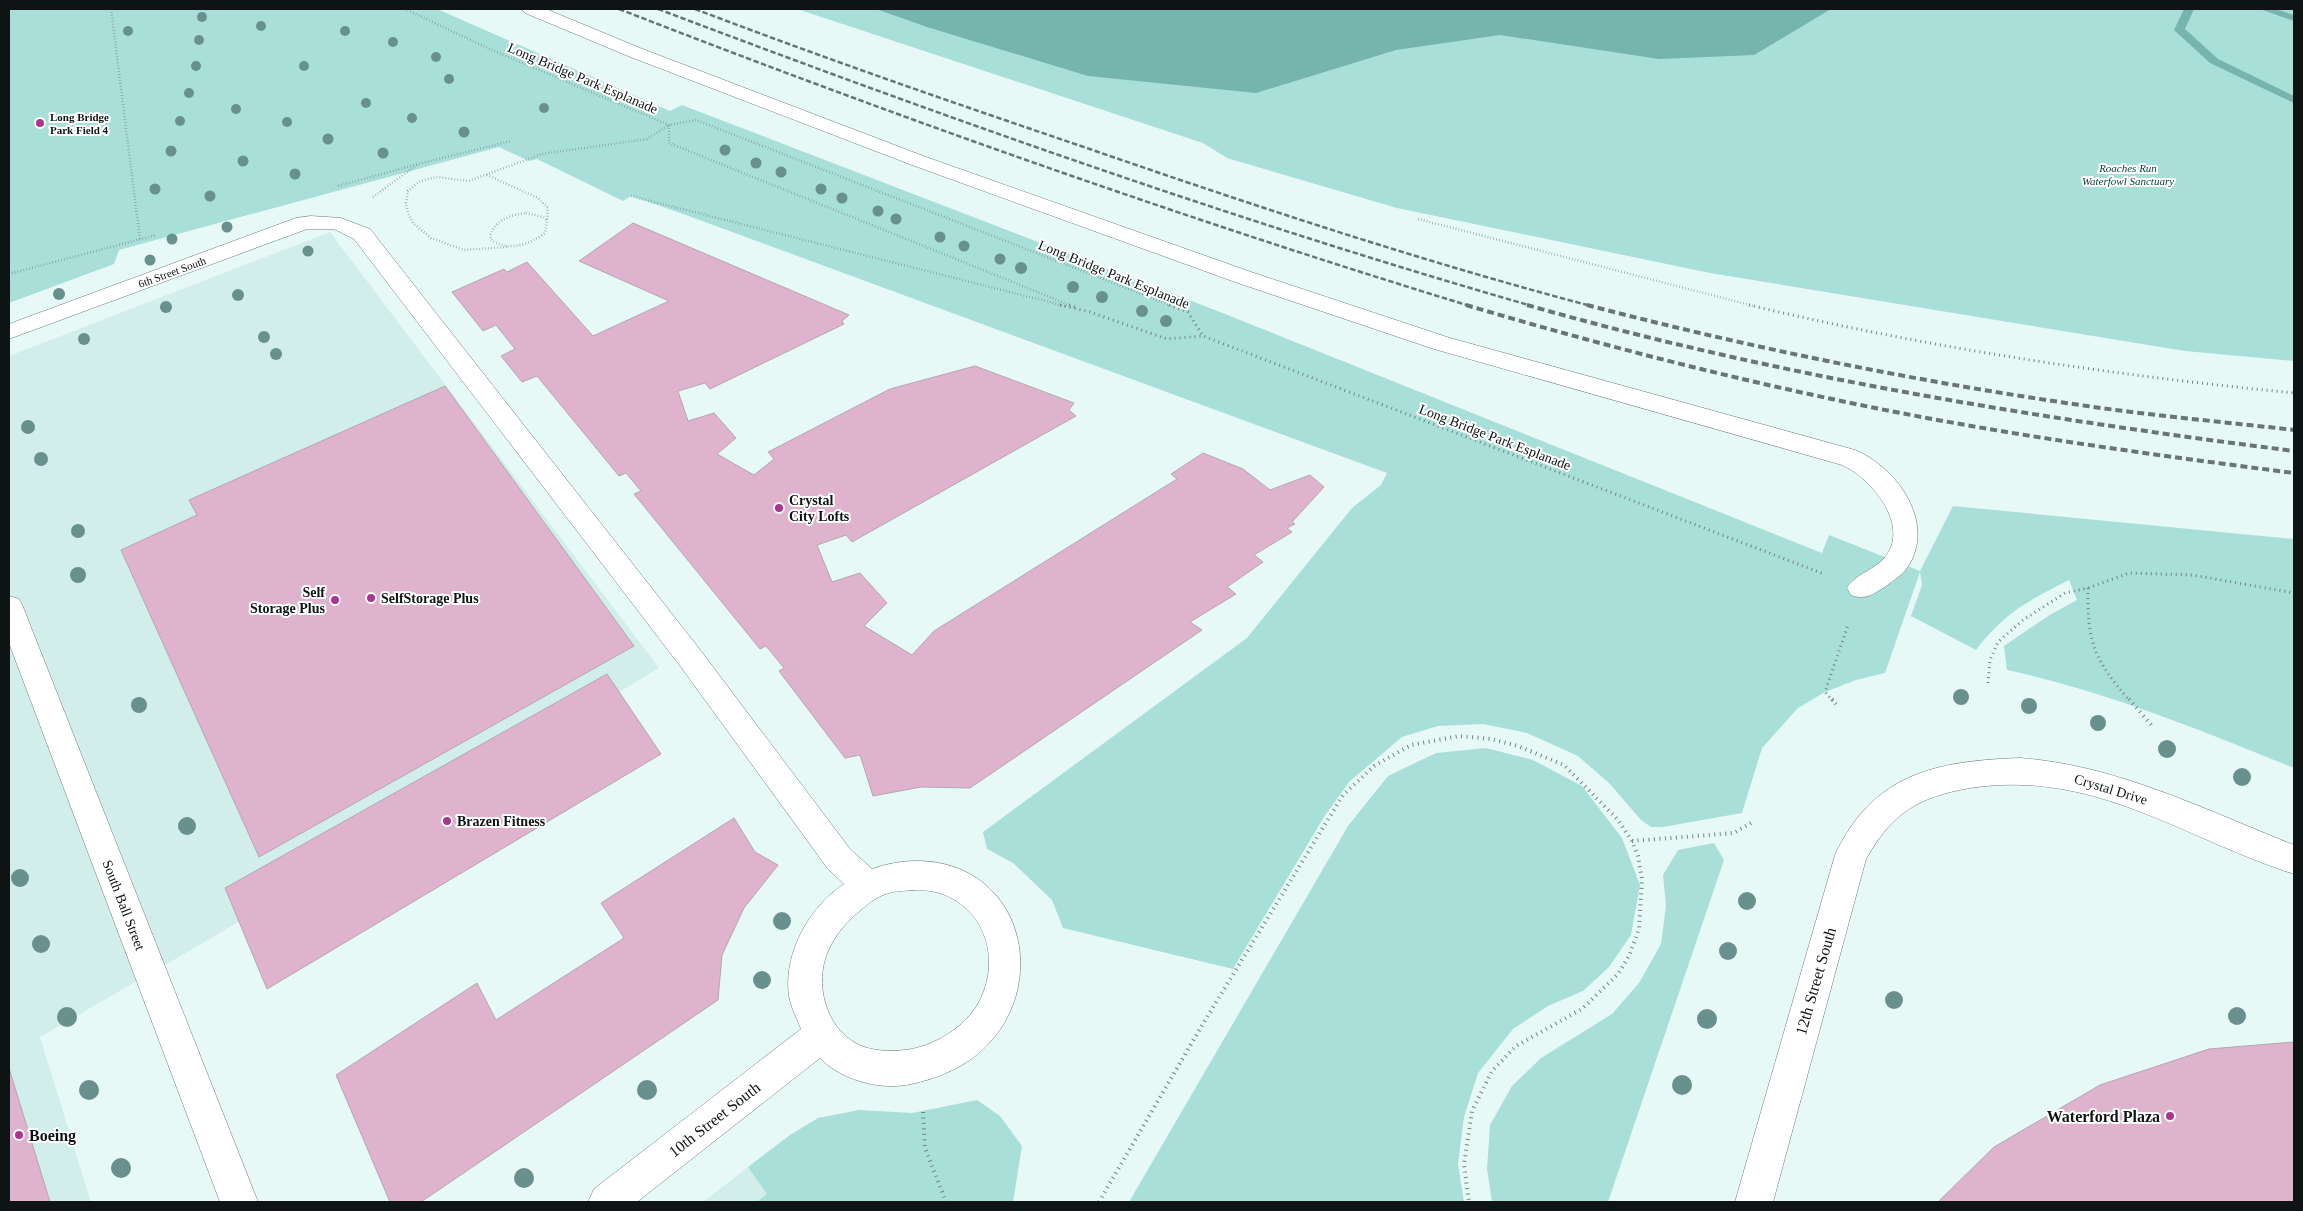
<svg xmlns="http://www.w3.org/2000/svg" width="2303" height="1211" viewBox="0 0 2303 1211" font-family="Georgia,serif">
<rect width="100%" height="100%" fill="#e7f9f7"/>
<path fill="#d2eeeb" d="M330,232L659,668L203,943L40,1037L91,1202H9V356Z
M748,1167L774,1202H703Z"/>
<path fill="#a9dfd9" d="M9,9H437L670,111L682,105L1215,310L1822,553L1829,535L1920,571L1953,506L2294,539V768C2200,730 2107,692 2007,670L2004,646L2048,616L2077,600L2069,580C2029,600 2003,614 1976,650L1911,616L1922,585L1920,572L1885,673L1856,680L1825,692L1798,708L1762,748L1742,813L1663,827H1651L1641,820L1610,784L1578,756L1527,733L1483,724L1438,726L1402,737L1349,782L1324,817L1233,969L1063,928L1052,900L1013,863L987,849L983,832L1247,638L1352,508L1381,485L1387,473L686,215L631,196L623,201L537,159L529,161L499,147L119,250L114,264L9,303Z
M797,9H2294V361L2185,351L1710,273L1397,208L1227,158L1203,143Z
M1486,748L1533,760L1582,786L1622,838L1640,885L1631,935L1609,967L1583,991L1548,1006L1513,1029L1478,1073L1464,1117L1458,1164L1464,1202H1129L1348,826L1388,776L1436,753Z
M1714,843L1724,860L1608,1202H1492L1487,1169L1490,1125L1512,1086L1541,1058L1612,1014L1639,983L1661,944L1666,905L1663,875L1678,850Z
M977,1100L1000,1116L1022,1146L1013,1202H757L767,1194L748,1167L790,1135L818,1118L859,1110L912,1113Z"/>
<path fill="#76b4ae" d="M876,9H1831L1754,55L1659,59L1500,35L1396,50L1256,93L1088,76L927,27Z"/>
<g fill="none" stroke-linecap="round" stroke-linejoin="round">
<path fill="#76b4ae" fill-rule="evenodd" d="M2184,9H2194L2185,29L2218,59L2294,96V103L2210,63L2174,30Z
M2260,9H2275L2294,15V21Z"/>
</g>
<path fill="#dfb2ce" stroke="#b4a7af" d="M633,223L849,315L842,321L844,324L710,389L705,383L678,391L688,421L714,413L736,438L717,454L754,475L774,459L768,452L890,389L975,366L1074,403L1069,410L1076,416L852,542L846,535L817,545L832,582L860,573L887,603L864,626L912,655L934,631L1177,479L1171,474L1203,453L1243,469L1270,490L1310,475L1324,487L1292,522L1295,524L1287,528L1292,532L1254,555L1263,562L1227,587L1236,594L1190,622L1202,630L970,788L921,787L873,796L860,755L845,758L779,671L784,668L766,646L760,649L634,494L641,491L626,473L619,476L537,376L522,382L501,356L515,349L496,325L483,331L452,292L504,269L507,272L527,262L593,336L669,301L579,261Z
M445,386L634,646L259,857L121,550L197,515L189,500Z
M607,674L661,754L267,989L225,888Z
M734,818L755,852L778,865L744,908L722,955L718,1000L421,1202H390L336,1075L477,983L496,1020L624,938L601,903Z
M2294,1042V1202H1938L1994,1147L2100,1085L2209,1049Z
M9,1068L50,1202H9Z"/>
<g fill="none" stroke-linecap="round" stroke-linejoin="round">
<g stroke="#6b7b79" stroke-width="1">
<path id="minor" d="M522,9H546L640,48L926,157L1251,272L1450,338L1855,450C1898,468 1937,524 1907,568C1901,576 1891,582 1883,588C1872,595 1865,600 1851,595L1847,588C1856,573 1876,570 1886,556C1910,524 1870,477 1842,465L1434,349L1235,282L912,165L628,56L525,13Z
M311,216L341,218L370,229L701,651L850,849L872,869C900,859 930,858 957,868C1029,896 1039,989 990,1042C970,1065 940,1078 911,1084C881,1091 841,1080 820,1058L637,1202H588L594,1189L801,1029C797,1019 791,1007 789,996C783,954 809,907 844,884L828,869L681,667L354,239L334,229H307L9,339V324L296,218ZM913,890C974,887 1007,949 979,1002C966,1027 933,1047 905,1050C890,1052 871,1051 857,1044C825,1027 814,983 828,951C834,937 844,925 855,915C863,908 873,899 883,895C892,891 903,891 913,890Z
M9,596L19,599L23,607L258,1202H220L9,643Z
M2020,758C2117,765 2205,810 2294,845V874C2182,838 2095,769 1970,788C1918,797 1892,813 1866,859L1773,1202H1735L1835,855C1873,773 1937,761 2020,758Z"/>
</g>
<path stroke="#768280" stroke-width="2.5" stroke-dasharray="0.5 2.5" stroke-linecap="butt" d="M111,9L140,239
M405,9L494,51L669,125L696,120L1172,306
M669,125V143L1072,306
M487,175L538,198L548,208L547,221
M338,186L418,164
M631,196L1065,306
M373,197L418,164L511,141
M526,213L543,217L547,221L545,233C528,245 511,251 492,241L490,235C497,219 510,215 526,213Z
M1418,219L1754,306
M507,247L464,250L431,238L413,223L408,213L406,203L408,191L420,181L437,177L469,181L542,154L647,139L669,125
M9,274L156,235"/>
<path stroke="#768280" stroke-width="3" stroke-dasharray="1 4" stroke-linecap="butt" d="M1060,305L1090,312L1167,339L1203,336
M1069,305L1078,308
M1169,305L1188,312L1203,336L1824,574
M1749,305C1929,348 2110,375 2294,393
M2088,588C2087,642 2094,660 2130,701
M1988,683L1990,660L1998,642L2023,620L2065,593L2088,588L2129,573L2193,575L2294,593
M1833,701L1825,692L1848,625"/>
<path stroke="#768280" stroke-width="4" stroke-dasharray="1 4.5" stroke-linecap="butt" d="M1832,699L1836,704
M2129,699L2153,727
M1632,841L1734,833L1751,823
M923,1112L925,1148L946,1202
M1099,1202L1201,1027L1343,795L1374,766L1411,745L1459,736L1491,739L1518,746L1564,765L1618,820L1632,841L1638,856L1642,879L1639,929L1629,956L1618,974L1582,1009L1516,1046L1492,1071L1472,1111L1464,1165L1469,1202"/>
<use href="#minor" fill="#fff" fill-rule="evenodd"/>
<path stroke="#697473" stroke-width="2.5" stroke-dasharray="5.5 2.5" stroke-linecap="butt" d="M619,9C899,118 1182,218 1470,306
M658,9C946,118 1236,221 1532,306
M695,9C821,57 948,101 1075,144C1246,203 1417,260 1591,306"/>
<path stroke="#697473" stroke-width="4" stroke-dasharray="7 4" stroke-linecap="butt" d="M1466,305C1587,341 1709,373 1832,399C1985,432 2139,453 2294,473
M1527,305C1779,377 2035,418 2294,451
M1587,305C1751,348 1919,382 2087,406C2156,416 2225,422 2294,430"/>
</g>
<g fill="#68918e">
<circle cx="202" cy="17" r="5"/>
<circle cx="261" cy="26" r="5"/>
<circle cx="128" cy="31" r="5"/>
<circle cx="345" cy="31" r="5"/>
<circle cx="199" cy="40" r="5"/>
<circle cx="393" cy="42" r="5"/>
<circle cx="436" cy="57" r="5"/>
<circle cx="196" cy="66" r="5"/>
<circle cx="304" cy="66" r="5"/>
<circle cx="449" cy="79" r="5"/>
<circle cx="189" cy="93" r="5"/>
<circle cx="366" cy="103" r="5"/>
<circle cx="544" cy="108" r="5"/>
<circle cx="236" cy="109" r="5"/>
<circle cx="412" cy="118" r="5"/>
<circle cx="180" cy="121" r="5"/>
<circle cx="287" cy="122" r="5"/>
<circle cx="464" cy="132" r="5.5"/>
<circle cx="328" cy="139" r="5.5"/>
<circle cx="725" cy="150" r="5.5"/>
<circle cx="171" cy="151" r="5.5"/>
<circle cx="383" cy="153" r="5.5"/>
<circle cx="243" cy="161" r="5.5"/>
<circle cx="756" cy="163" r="5.5"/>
<circle cx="781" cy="172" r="5.5"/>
<circle cx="295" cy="174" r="5.5"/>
<circle cx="155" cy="189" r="5.5"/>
<circle cx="821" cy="189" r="5.5"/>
<circle cx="210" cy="196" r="5.5"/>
<circle cx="842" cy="198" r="5.5"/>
<circle cx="878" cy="211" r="5.5"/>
<circle cx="896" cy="219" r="5.5"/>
<circle cx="227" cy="227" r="5.5"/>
<circle cx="940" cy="237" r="5.5"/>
<circle cx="172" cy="239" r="5.5"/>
<circle cx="964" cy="246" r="5.5"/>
<circle cx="308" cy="251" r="5.5"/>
<circle cx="1000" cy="259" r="5.5"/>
<circle cx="150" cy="260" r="5.5"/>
<circle cx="1021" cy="268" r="6"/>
<circle cx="1073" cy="287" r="6"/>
<circle cx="59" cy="294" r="6"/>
<circle cx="238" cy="295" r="6"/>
<circle cx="1102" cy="297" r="6"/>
<circle cx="166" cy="307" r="6"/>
<circle cx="1142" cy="311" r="6"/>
<circle cx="1166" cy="321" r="6"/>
<circle cx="264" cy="337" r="6"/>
<circle cx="84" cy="339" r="6"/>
<circle cx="276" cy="354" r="6"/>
<circle cx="28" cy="427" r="7"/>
<circle cx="41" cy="459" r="7"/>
<circle cx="78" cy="531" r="7"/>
<circle cx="78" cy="575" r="8"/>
<circle cx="1961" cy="697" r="8"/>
<circle cx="139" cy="705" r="8"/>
<circle cx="2029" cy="706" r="8"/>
<circle cx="2098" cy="723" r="8"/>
<circle cx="2167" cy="749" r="9"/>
<circle cx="2242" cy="777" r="9"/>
<circle cx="187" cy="826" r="9"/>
<circle cx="20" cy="878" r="9"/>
<circle cx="1747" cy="901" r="9"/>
<circle cx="782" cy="921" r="9"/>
<circle cx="41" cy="944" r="9"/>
<circle cx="1728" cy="951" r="9"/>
<circle cx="762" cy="980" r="9"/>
<circle cx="1894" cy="1000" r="9"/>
<circle cx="67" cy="1017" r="10"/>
<circle cx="2237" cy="1016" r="9"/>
<circle cx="1707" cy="1019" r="10"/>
<circle cx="1682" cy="1085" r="10"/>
<circle cx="89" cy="1090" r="10"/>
<circle cx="647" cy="1090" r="10"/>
<circle cx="121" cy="1168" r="10"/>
<circle cx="524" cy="1178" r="10"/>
</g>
<g fill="#ab358c" stroke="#fff" stroke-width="2">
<circle cx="40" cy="123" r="5"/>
<circle cx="779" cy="508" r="5"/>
<circle cx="371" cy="598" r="5"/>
<circle cx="335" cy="600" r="5"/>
<circle cx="447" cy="821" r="5"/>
<circle cx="2170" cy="1116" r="5"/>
<circle cx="19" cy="1135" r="5"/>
</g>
<g text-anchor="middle" stroke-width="4" stroke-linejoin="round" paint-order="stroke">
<g font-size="11" font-weight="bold" fill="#0d1413" stroke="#fff" text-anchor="start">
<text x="50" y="121">Long Bridge<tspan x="50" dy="13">Park Field 4</tspan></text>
</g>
<g font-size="11" font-style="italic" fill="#003c39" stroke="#fff">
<text x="2128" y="172">Roaches Run<tspan x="2128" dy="13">Waterfowl Sanctuary</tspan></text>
</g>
<g font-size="11" fill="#0d1413" stroke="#fff">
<text transform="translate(172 272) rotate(-20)" y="4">6th Street South</text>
</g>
<g font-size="14" fill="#0d1413" stroke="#fff">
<text transform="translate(583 78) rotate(23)" y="5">Long Bridge Park Esplanade</text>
<text transform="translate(1114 274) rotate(22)" y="5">Long Bridge Park Esplanade</text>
<text transform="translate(1495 437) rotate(21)" y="5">Long Bridge Park Esplanade</text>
<text transform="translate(2111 789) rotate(17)" y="5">Crystal Drive</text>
<text transform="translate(124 905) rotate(69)" y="5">South Ball Street</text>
</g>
<g font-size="14" font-weight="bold" fill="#0d1413" stroke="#fff" text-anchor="start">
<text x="789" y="505">Crystal<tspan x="789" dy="16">City Lofts</tspan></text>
<text x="325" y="597" text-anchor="end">Self<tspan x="325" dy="16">Storage Plus</tspan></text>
<text x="381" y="603">SelfStorage Plus</text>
<text x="457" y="826">Brazen Fitness</text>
</g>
<g font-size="16" fill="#0d1413" stroke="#fff">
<text transform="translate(1815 981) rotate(-74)" y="6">12th Street South</text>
<text transform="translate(714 1119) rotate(-38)" y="6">10th Street South</text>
</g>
<g font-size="16" font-weight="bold" fill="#0d1413" stroke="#fff" text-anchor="end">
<text x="2160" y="1122">Waterford Plaza</text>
<text x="29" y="1141" text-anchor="start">Boeing</text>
</g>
</g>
<rect width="2303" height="1211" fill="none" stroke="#0d1413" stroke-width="20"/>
</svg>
